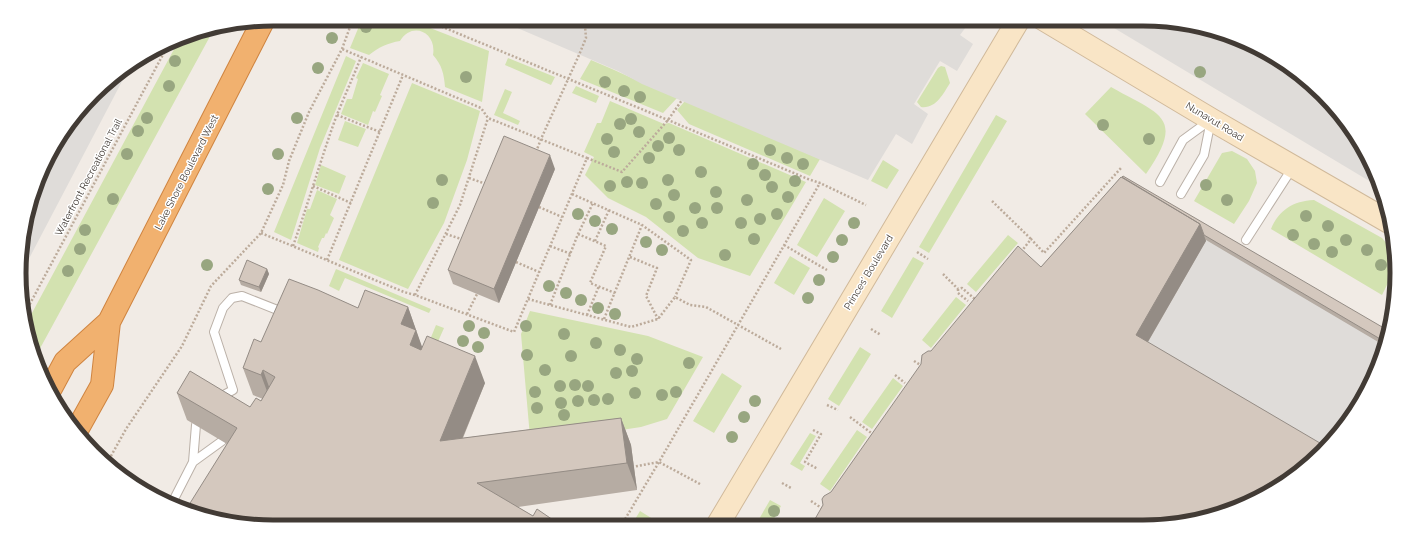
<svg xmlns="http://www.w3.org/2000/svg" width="1416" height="546" viewBox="0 0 1416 546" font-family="Raleway,sans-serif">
<rect width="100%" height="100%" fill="#f1ebe5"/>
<path fill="#d3e2b0" d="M362,19H407L489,51L482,102L445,87C444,74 442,65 433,55C437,32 412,21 400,41C388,43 379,47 369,55L350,48Z
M214,29L37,354L25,326L179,40L191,33Z
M346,56L356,61L320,148L291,240L274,232Z
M508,58L555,77L551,85L505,65Z
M591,60C620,72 648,86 677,98L663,113L580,79Z
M363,63L389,74L380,95L382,96L375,112L373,111L368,125L341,114L347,99H352L358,79L356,78Z
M941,66L945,67L950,83C943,94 936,109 921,107L917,102L938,68Z
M412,83L480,111L467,160L444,223L408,289L339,260Z
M576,86L599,96L596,103L572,93Z
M1111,87C1160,115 1186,116 1146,174L1085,114Z
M505,89L512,92L503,113L520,121L518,125L494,115Z
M610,101L664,124L669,123L806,182L750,276L698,258L646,217L608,198L585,175L594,157L584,152L597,123H601Z
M685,101L820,159L810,176L689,124L677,110Z
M996,115L1007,121L929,253L919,247Z
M345,121L366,129L358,147L338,140Z
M1232,151L1247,159L1255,171L1257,183L1249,201L1234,224L1194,201L1222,153Z
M883,160L899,170L887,189L871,181Z
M321,165L346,176L339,194L315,185Z
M317,190L337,199L330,215L334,218L327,234L326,233L324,238H322L318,247L319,248L318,252L297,243L307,209H310Z
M824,198L845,211L817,257L797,245Z
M1314,200L1382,238C1402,259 1393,273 1382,295L1271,229C1279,210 1293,201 1314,200Z
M1008,235L1018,243L976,292L967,284Z
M790,256L810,268L794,295L774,283Z
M913,257L924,263L892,318L881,311Z
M336,269L431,309L429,313L345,278L339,291L329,286Z
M956,297L966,305L931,348L922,340Z
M530,311L648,336L703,357L667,419L641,427L543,442L530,437L521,334Z
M436,325L444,328L432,355L425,352Z
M860,347L871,354L839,406L828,399Z
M722,373L742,386L714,433L693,421Z
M893,378L903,386L872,429L862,422Z
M857,430L867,437L830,491L820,484Z
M810,433L816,436L800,463L805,466L802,471L790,464Z
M770,500L781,506L770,526H755Z
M640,511L661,524L660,526H631Z"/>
<path fill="#dfdcd9" d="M496,19H972L960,35L973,44L957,71L940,61L914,104L928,114L912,144L896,134L868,180L642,84L618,71Z
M1099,19H1143L1209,28L1298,72L1363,146L1376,185Z
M129,68L22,272L21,240L53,146L106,82Z
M1211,232L1388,339L1363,400L1318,455L1142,352Z"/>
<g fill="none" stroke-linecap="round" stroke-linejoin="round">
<g stroke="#bbb1a8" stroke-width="10">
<path id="lane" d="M1160,182L1183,140L1209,121
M1181,194L1204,155L1211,120
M1246,240L1293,167
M218,398L233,390L214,332L223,308L232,298L242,296L285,313
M193,462L222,441
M173,501L193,462L196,425"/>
</g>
<g stroke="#d0b99a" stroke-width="24">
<path id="secondary" d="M1043,19L1212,120L1389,222
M717,526L1019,19"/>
</g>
<g stroke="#cf8440" stroke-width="24">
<path id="highway" d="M51,388L65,362L109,322
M77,430L102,385L109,322L263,21"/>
</g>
<path stroke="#bcab9b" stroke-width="2.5" stroke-dasharray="2 2" stroke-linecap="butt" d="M423,19L668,120L808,179L820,183L866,205
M963,19L980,23
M337,115L380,132
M536,152L541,139L579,55L586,38L585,26
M587,158L622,172L668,120L682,100
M469,178L486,184
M313,186L351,203
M572,194L642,225L691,260L675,297
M992,201L1031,239
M539,207L562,217
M261,233L404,292L415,295L514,332L587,158L488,118L481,108L342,49
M446,234L464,240
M578,234L606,246L590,283L615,293
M595,241L609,210
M784,245L827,270
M293,246C308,204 320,162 335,120C343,99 353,78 361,57
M550,246L571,254
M917,252L928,259
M1021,252L1031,239L1044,253L1121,168
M630,257L657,268L646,296L658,319
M327,260L403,75
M516,262L539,272
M943,274L958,289L962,288L976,300
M958,289V293L968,301
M415,295L460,205L488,118
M528,299L631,327L658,319L675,297L690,305L706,307L781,349
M550,305L578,234L593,203
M467,314L477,294
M24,315L167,47
M587,315L599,286
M604,319L642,225
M871,329L881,335
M914,361L922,366
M895,375L905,383
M827,405L838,410
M850,417L874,435
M813,430L821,434L805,462L818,469
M107,463L126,429L182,346L211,286L261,233L283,185L289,161L309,112L342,49L353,19
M632,467L659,462L700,484
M782,483L791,488
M811,501L823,509
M795,520L804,526
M621,526L659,462L820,183"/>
<use href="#lane" stroke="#fff" stroke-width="8"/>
<use href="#secondary" stroke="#f9e5c6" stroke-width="22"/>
<use href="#highway" stroke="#f1b16f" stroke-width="22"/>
</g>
<g fill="#98a680">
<circle cx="366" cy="27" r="6"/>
<circle cx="332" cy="38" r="6"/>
<circle cx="175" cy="61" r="6"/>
<circle cx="318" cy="68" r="6"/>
<circle cx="1200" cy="72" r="6"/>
<circle cx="466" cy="77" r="6"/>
<circle cx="605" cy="82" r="6"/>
<circle cx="169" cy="86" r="6"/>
<circle cx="624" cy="91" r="6"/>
<circle cx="640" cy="97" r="6"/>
<circle cx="147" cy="118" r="6"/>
<circle cx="297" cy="118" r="6"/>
<circle cx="631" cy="119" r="6"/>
<circle cx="620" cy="124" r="6"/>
<circle cx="1103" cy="125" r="6"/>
<circle cx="138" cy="131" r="6"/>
<circle cx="639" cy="132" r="6"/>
<circle cx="669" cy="138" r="6"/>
<circle cx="607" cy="139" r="6"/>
<circle cx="1149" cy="139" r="6"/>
<circle cx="658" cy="146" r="6"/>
<circle cx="679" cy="150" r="6"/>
<circle cx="770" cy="150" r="6"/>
<circle cx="614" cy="152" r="6"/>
<circle cx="127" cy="154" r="6"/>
<circle cx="278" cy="154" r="6"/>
<circle cx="649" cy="158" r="6"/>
<circle cx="787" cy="158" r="6"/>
<circle cx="753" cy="164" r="6"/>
<circle cx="803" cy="164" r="6"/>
<circle cx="701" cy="172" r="6"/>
<circle cx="765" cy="175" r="6"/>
<circle cx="442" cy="180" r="6"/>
<circle cx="668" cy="180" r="6"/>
<circle cx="795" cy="181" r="6"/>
<circle cx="627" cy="182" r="6"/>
<circle cx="642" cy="183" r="6"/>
<circle cx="1206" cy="185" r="6"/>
<circle cx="610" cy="186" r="6"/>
<circle cx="772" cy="187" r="6"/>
<circle cx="268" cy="189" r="6"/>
<circle cx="716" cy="192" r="6"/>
<circle cx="674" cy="195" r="6"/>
<circle cx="788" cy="197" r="6"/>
<circle cx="113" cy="199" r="6"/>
<circle cx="747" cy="200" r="6"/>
<circle cx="1227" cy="200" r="6"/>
<circle cx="433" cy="203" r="6"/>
<circle cx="656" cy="204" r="6"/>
<circle cx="695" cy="208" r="6"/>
<circle cx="717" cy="208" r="6"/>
<circle cx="578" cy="214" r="6"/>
<circle cx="777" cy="214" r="6"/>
<circle cx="1306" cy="216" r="6"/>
<circle cx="669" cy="217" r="6"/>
<circle cx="760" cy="219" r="6"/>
<circle cx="595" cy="221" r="6"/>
<circle cx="702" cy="223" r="6"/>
<circle cx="741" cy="223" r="6"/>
<circle cx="854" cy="223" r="6"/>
<circle cx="1328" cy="226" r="6"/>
<circle cx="612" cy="229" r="6"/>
<circle cx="85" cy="230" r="6"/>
<circle cx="683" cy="231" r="6"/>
<circle cx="1293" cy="235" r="6"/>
<circle cx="754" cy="239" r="6"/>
<circle cx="842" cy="240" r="6"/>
<circle cx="1346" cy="240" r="6"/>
<circle cx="646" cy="242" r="6"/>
<circle cx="1314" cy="244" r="6"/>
<circle cx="80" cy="249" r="6"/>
<circle cx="662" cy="250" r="6"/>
<circle cx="1367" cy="250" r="6"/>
<circle cx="1332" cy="252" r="6"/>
<circle cx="725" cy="255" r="6"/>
<circle cx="833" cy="257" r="6"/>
<circle cx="207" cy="265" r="6"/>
<circle cx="1381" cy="265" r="6"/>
<circle cx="68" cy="271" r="6"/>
<circle cx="819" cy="280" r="6"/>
<circle cx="549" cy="286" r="6"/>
<circle cx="566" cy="293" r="6"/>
<circle cx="808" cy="298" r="6"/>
<circle cx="581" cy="300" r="6"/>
<circle cx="598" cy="308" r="6"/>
<circle cx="615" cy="314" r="6"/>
<circle cx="469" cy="326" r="6"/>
<circle cx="526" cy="326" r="6"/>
<circle cx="484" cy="333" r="6"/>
<circle cx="564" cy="334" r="6"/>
<circle cx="463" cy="341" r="6"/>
<circle cx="596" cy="343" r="6"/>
<circle cx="478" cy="347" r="6"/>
<circle cx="620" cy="350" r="6"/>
<circle cx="527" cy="355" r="6"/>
<circle cx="571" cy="356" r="6"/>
<circle cx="637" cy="359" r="6"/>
<circle cx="689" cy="363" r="6"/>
<circle cx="545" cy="370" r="6"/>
<circle cx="632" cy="371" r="6"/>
<circle cx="616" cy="373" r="6"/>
<circle cx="575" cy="385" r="6"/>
<circle cx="560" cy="386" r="6"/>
<circle cx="588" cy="386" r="6"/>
<circle cx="535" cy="392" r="6"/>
<circle cx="676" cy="392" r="6"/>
<circle cx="635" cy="393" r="6"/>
<circle cx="662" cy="395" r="6"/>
<circle cx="608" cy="399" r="6"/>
<circle cx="594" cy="400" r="6"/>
<circle cx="578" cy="401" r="6"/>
<circle cx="755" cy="401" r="6"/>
<circle cx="561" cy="403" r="6"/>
<circle cx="537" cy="408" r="6"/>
<circle cx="564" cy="415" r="6"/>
<circle cx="744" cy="417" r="6"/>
<circle cx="732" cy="437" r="6"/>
<circle cx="774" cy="511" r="6"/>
</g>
<path fill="#b6aca3" d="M555,169L499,303L453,284L448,270Z
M1121,177L1388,339L1385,346L1206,240V241L1148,342L831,492L931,351L1041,267Z
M267,269L269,274L261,292L241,285L239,280Z
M408,307L422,348L485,383L463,438L621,418L631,445L637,490L518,507L533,516L556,522L207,518L188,509L227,444L187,420L177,393L250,407L261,401L263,399L253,395L243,368L261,342L358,308Z"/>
<path fill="#948c85" d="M550,155L555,169L499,303L494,289Z
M1200,224L1206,241L1142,352L1136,335Z
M267,269L269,274L261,292L259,287Z
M408,307L426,358L420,373L401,324Z
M475,356L485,383L450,468L440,441Z
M263,370L273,398L271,402L261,375Z
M621,418L631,445L637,490L627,463Z"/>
<path fill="#d4c8be" stroke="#948c85" d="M504,136L550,155L494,289L448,270Z
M1123,176L1389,331L1388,339L1387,343L1204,235L1200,224L1122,177Z
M1121,177L1200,224L1136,335L1325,446L1311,464L1255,501L1176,525L811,526L823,505L822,499L824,496L831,492L921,364L922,355L928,351H931L1018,246L1041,267Z
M247,260L267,269L259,287L239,280Z
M289,279L318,290L358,308L365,290L408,307L401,324L416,330L410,345L421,350L427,336L475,356L440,441L621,418L627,463L477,483L533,516L537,509L556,522L555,524L558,526L273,527L207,518L187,508L237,428L177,393L190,371L250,407L256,398L261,401L275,377L263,370L261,375L243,368L254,339L261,342Z
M1350,409L1354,412L1330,440Z"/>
<g text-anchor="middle" stroke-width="3" stroke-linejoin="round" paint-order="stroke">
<g font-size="10" fill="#423b35" stroke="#fff">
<text transform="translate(1215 121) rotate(31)" y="4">Nunavut Road</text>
<text transform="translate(186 172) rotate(-63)" y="4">Lake Shore Boulevard West</text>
<text transform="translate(88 177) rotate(-62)" y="4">Waterfront Recreational Trail</text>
<text transform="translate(868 272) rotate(-59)" y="4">Princes' Boulevard</text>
</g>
</g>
<path d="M0 0H1416V546H0ZM273 26H1143A247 247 0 0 1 1390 273V273A247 247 0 0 1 1143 520H273A247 247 0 0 1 26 273V273A247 247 0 0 1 273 26Z" fill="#fff" fill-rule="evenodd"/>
<path fill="none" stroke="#423b35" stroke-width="5" d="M273 26H1143A247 247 0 0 1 1390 273V273A247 247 0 0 1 1143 520H273A247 247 0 0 1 26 273V273A247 247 0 0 1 273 26Z"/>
</svg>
